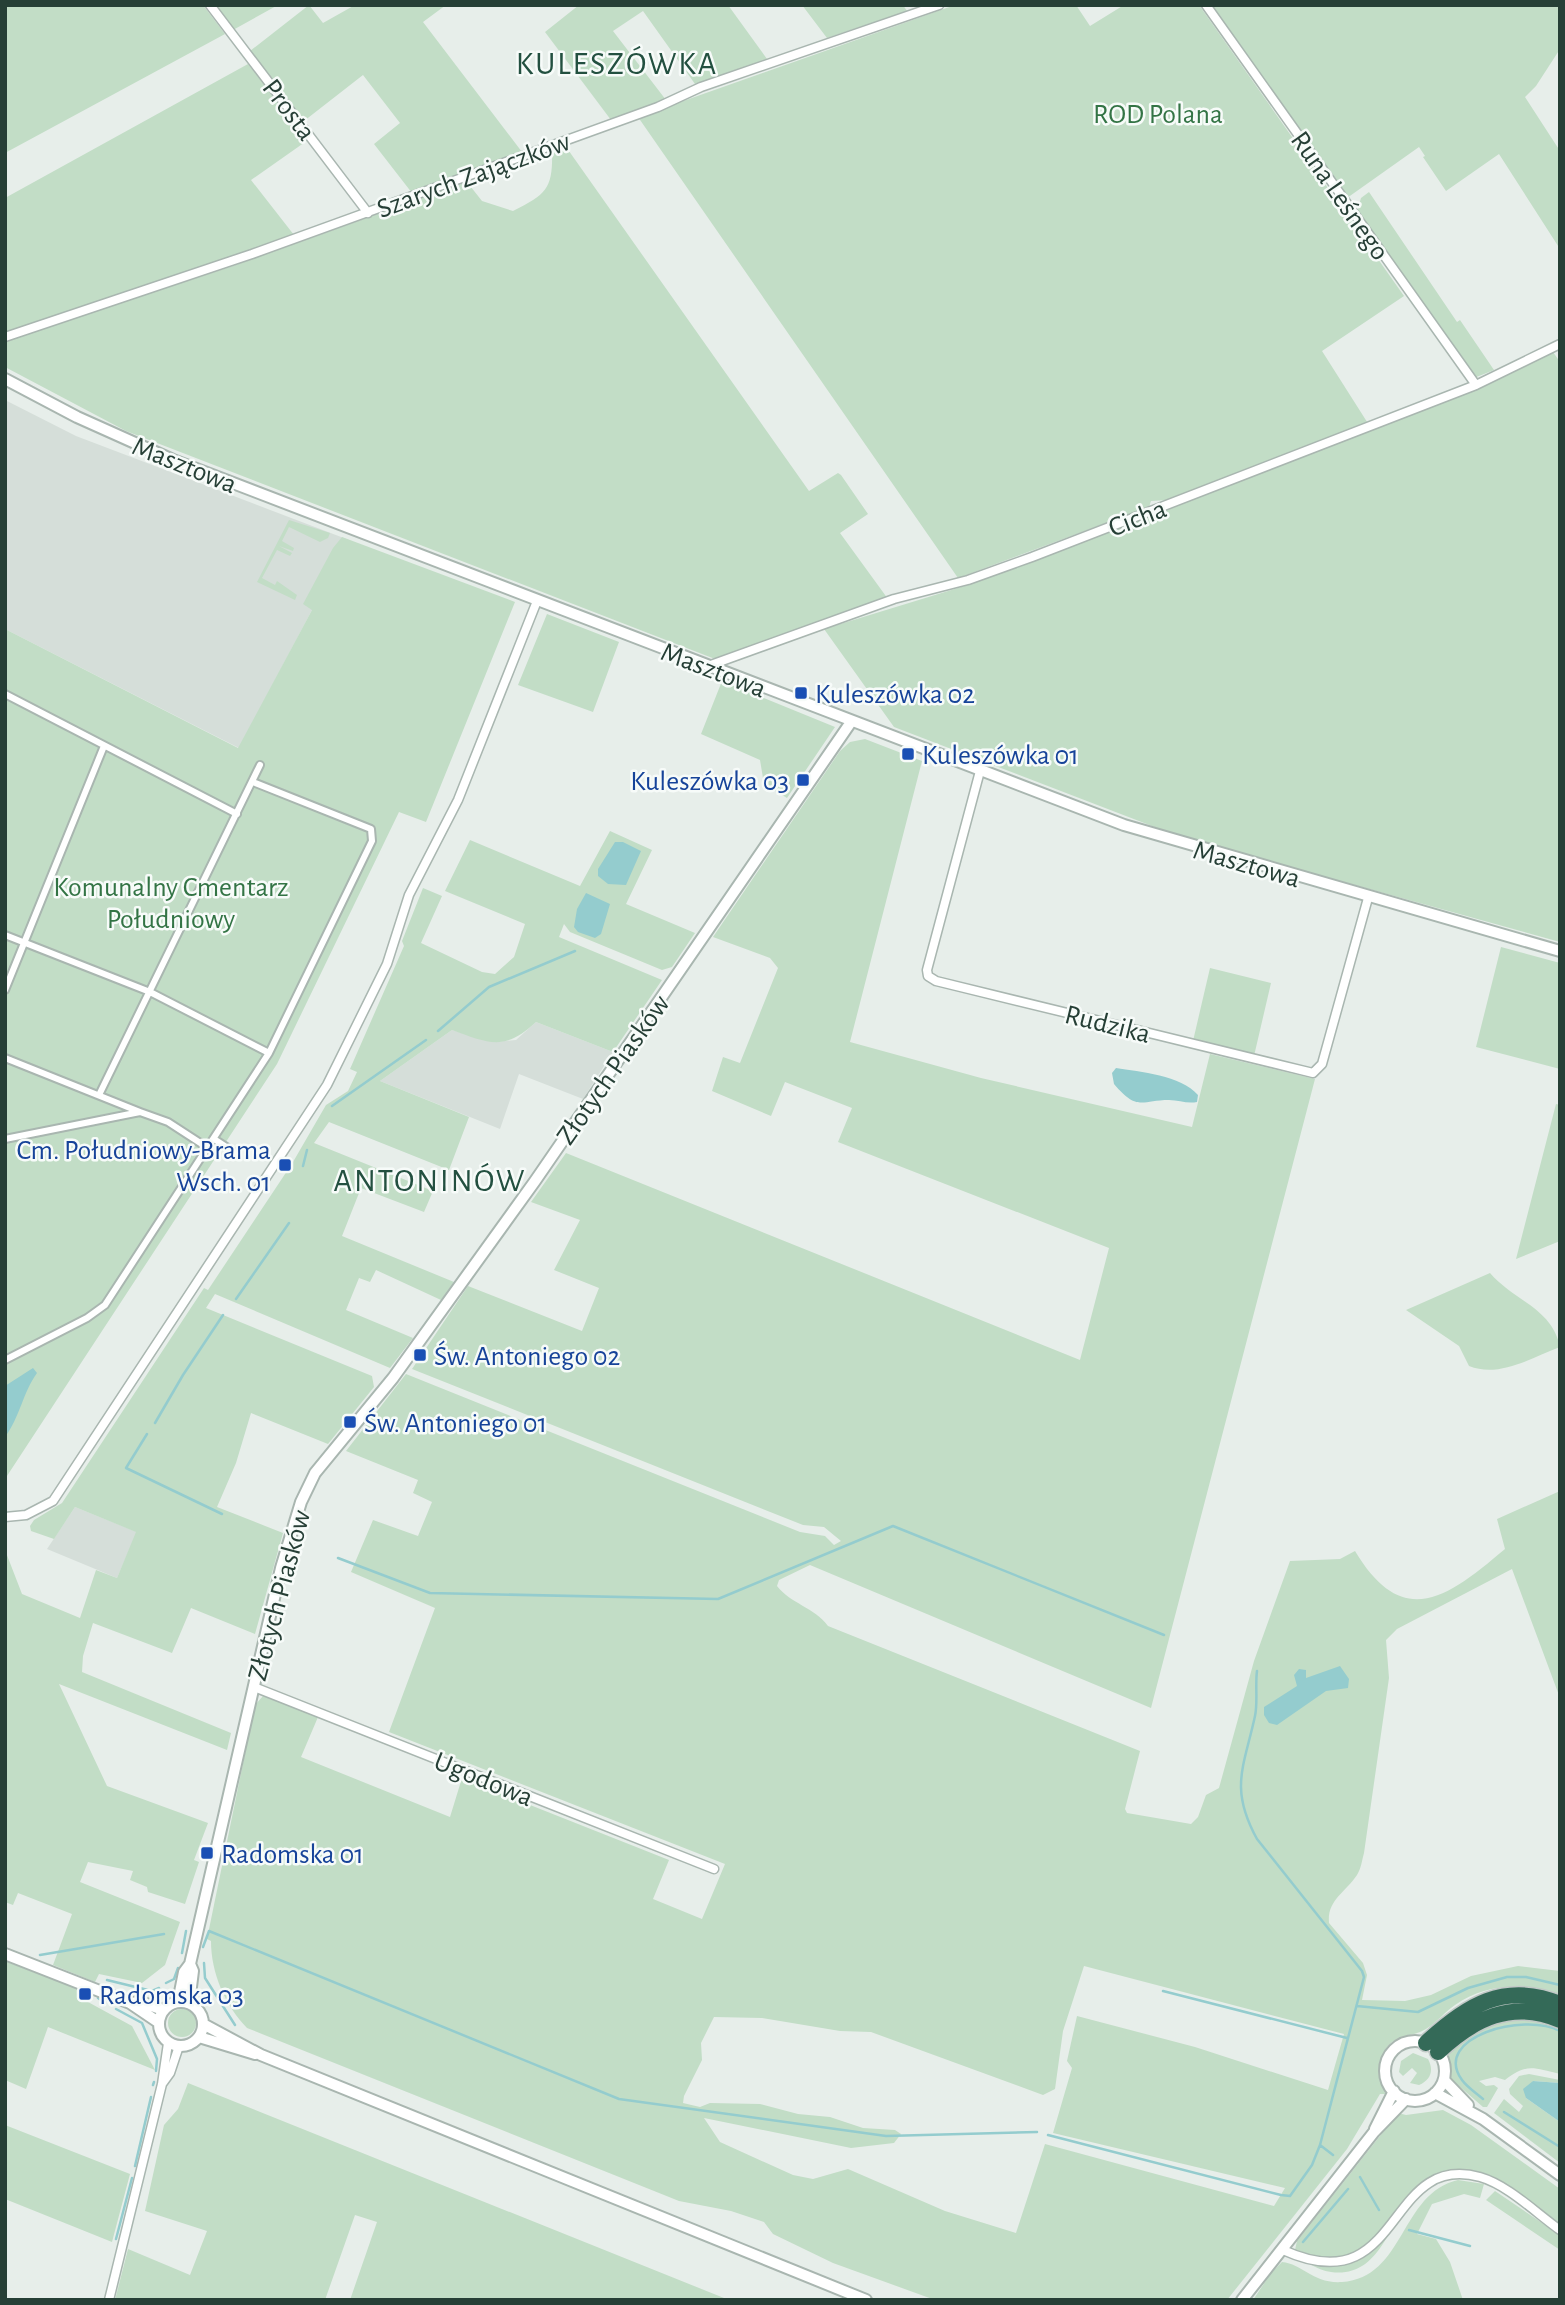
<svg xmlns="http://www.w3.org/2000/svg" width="1565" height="2305" viewBox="0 0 1565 2305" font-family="'Alegreya Sans',sans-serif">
<rect width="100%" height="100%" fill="#e7eeea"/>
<path fill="#d5ded9" d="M5,400L76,436L349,540L239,748L5,629Z
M536,1022L613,1052L583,1099L519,1074L500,1129L380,1081L452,1030L494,1042L516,1040Z
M75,1507L137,1532L117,1578L47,1549Z"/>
<path fill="#c2ddc6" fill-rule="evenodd" d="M5,5H203L225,34L5,153Z
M215,5H278L233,30Z
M309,5L323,23L355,5H446L423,22L522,152L412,193L374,144L400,123L363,75L304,121L250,51Z
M579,5H728L767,59L695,84L643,11L613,31L666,100L611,120L545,32Z
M802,5H903L907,11L827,38Z
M955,5H1076L1090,26L1124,5H1199L1404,296L1322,351L1369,425L1168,500L1151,501L1149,507L958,578L638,117Z
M1208,5H1560V49L1536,86L1525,97L1560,151V249L1499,154L1446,191L1423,157L1425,156L1419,147L1347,198Z
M248,64L308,140L251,180L294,235L5,333V198Z
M564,144L809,491L838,473L841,475L868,514L840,533L888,599L715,659L126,431L5,367V341L233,266L467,182L482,201L513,211C549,193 553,187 552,147Z
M1369,192L1457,322L1460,320L1494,370L1474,378L1357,212L1361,198Z
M1553,352L1560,362V942L1178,836L894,727L824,629L971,584L1476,390Z
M289,520L330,533L328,538L320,542L289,527L282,541L294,548L293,551L279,546L292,553L290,556L277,550L262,578L275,585L277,581L297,595L295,600L257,582Z
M342,537L515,602L426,822L399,812L277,1064L5,1479V629L238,748L312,610L303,604L333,548Z
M547,614L619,642L593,712L518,685Z
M722,681L835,727L787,798L764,784L760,760L701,734Z
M865,739L922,761L850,1042L981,1078L1192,1127L1210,1054L1315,1079L1151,1708L810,1565L779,1580L777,1586C791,1604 814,1607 828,1626L1140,1751L1125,1809L1127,1813L1191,1824L1198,1817L1206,1795L1219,1788L1254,1661L1290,1561L1340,1559L1355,1551C1403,1631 1447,1598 1505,1549L1497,1519L1560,1491V1698L1512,1569L1397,1629L1386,1640L1389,1678L1364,1853C1362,1860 1361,1869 1357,1875C1345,1893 1327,1900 1329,1923L1363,1963L1367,1975L1362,2000L1405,2001L1431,1995L1471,1976L1518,1966L1560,1971V1994C1525,1983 1486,1983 1455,2005C1445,2012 1436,2023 1426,2029C1411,2038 1393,2034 1384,2052C1377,2067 1388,2080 1385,2094H1380L1347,2149L1227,2300H935L833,2263L773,2234L764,2222L731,2211L679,2201L247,2028C225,2005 211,1973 211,1941L207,1939L255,1705L263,1696L318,1717L301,1757L450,1817L462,1778L669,1860L653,1899L702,1919L725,1864L389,1732L435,1608L351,1572L373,1520L418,1536L432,1502L413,1493L418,1480L346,1451L406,1374L800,1532L825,1536L834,1545L841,1541L824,1527L803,1525L412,1369L468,1286L582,1331L599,1288L554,1270L580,1220L531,1202L566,1153L1080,1360L1109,1248L838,1142L852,1108L785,1082L771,1116L712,1091L723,1057L740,1063L778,968L770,958L713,937L840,751L850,742ZM1084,1966L1344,2034L1328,2090L1195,2047L1077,2016L1067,2061L1072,2068L1053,2133L1285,2188L1274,2206L1045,2144L1016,2233L945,2211L848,2169L813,2179L793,2175L720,2142L704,2118L851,2148L894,2143L901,2134L895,2130L863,2128L830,2117L798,2114L760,2104L710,2103L700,2107L683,2103L684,2096L702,2060L701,2043L714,2017L762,2018L840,2031L871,2032L1043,2095L1055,2089L1063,2031Z
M610,831L652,850L626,904L695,933L672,967L662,970L570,932L564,924L559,937L662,980L613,1052L536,1022C505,1051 490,1044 452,1030L380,1081L469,1117L449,1170L329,1122L314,1143L433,1191L424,1212L361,1188L342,1236L454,1282L441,1300L376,1270L370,1282L359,1278L346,1310L413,1338L390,1368L215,1294L206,1308L372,1376L374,1387L328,1444L251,1413L236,1463L217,1507L283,1533L255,1634L191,1608L172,1653L93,1623L83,1656L82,1672L231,1733L227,1750L59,1684L107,1786L208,1823L194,1860L199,1862L185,1904L148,1892L147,1887L130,1880L133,1871L88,1862L80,1882L180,1922L165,1965L142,1983L99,1974L95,1982L53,1965L72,1914L18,1893L13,1905L5,1902V1550L22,1594L80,1618L96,1570L117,1578L136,1532L75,1507L54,1539L31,1531L30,1526L34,1520L62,1503L204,1288L208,1290L293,1162L326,1105L348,1091L357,1072L350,1069L404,946L402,941L423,888L442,896L421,943L482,972L495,974L514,957L525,924L445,891L470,840L580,886Z
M1501,947L1560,963V1069L1476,1047Z
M1210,968L1271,983L1254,1056L1193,1041Z
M1556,1104L1560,1105V1241L1516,1259Z
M1490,1273C1514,1301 1552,1308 1560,1347C1531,1358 1499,1378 1469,1366L1459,1346L1406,1310Z
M5,1961L90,1994L88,2002L132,2026L155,2070L48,2027L26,2089L5,2080Z
M168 2023a14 14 0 1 1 28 0a14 14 0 1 1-28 0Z
M1518,2014L1560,2024V2074C1533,2068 1527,2063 1505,2080L1495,2077L1479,2081L1486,2086L1494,2085L1498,2088L1487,2107H1483L1451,2079L1448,2052L1459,2038Z
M1413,2053L1428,2059C1434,2070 1431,2080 1419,2085L1410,2083L1417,2073L1412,2068L1403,2076L1399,2072L1401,2061Z
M1529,2074L1560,2080V2083L1533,2081L1526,2098L1560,2122V2163L1494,2113L1504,2099L1519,2112L1523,2106L1510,2094L1509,2089L1519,2076Z
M188,2083L729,2300H350L377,2222L355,2215L325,2300H115L128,2249L190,2275L207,2231L145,2211L164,2125L178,2109Z
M1443,2110L1471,2125L1560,2189V2225C1534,2206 1502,2172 1469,2170C1447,2169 1422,2184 1409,2201C1387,2230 1377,2278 1331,2272C1316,2270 1304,2261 1295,2250L1297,2241L1398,2113L1406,2115Z
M5,2125L130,2174L112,2242L5,2199Z
M1458,2180L1484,2184L1480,2198L1464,2194L1432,2204L1417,2234L1436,2239L1450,2262L1463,2300H1253L1271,2273L1282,2262C1303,2264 1313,2284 1342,2282C1405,2278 1400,2193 1458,2180Z
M1495,2191L1560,2235V2250L1486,2200Z"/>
<path fill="#94ccce" d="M615,842H623L641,851L626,885L608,884L598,876V869Z
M586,893L610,904L601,934L595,938L578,932L574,927L577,909Z
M1116,1068C1140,1072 1181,1075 1198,1095L1197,1102C1187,1104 1179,1100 1169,1100C1141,1100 1138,1112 1114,1084L1112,1073Z
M33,1368L37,1373C23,1392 20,1417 5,1437V1386Z
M1340,1666L1349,1679L1348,1688L1326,1691L1277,1725L1269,1723L1264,1715V1707L1297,1686L1294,1675L1299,1669L1306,1670V1678Z
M1533,2081L1560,2083V2122L1526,2098L1523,2089Z"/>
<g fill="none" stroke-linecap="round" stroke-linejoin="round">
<path stroke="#94ccce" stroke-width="2.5" d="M438,1031L489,987L575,951
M332,1106L426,1040
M303,1166L307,1150
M236,1299L289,1223
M155,1423L183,1375L223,1315
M147,1434L126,1468L222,1514
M338,1558L430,1593L718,1599L893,1526L1164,1635
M203,1947L209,1931L619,2099L886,2136L1037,2132
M182,1953L186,1931
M40,1955L164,1934
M204,1963L205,1978L235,2025
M107,1980L152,1991L159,1988
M166,1983L174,1979L178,1968
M1163,1991L1347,2038
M98,1998L105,2003
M1357,2006L1418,2012L1468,1988L1507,1977H1526L1560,1985
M116,2009L142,2023L157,2059L156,2071
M153,2085L154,2082
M1483,2099C1476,2093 1467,2087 1462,2080C1431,2037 1524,2012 1560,2031
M1504,2112L1560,2147
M1048,2135L1281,2195L1290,2196L1312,2165L1320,2145L1364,1977L1362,1971L1257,1839C1229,1788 1244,1767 1255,1716C1258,1702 1255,1686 1257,1671
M1320,2145L1333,2155
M135,2166L151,2097
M1360,2177L1379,2210
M1409,2230L1470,2246
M116,2239L132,2178
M1303,2242L1348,2189"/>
<g stroke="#a9b6b0" stroke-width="10">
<path id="pedestrian" d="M5,694L237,814
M5,935L150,992L269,1053
M5,990L104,746
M5,1058L140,1112
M99,1095L260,765
M5,1139L140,1112L168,1122L208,1148
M214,1139L237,1154
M5,1360L87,1318L105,1305L269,1053L372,841L371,829L253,782"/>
</g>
<g stroke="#a9b6b0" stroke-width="11">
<path id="minor" d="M210,5L368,213
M1206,5L1476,385
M5,337L252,254L658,107L701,87L939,5
M708,666L894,599L968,580L1032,557L1476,385L1560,344
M980,771L927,970L928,976L936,981L1313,1073L1322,1064L1368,898
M5,1517L26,1515L53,1501L327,1085L387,964L409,895L458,800L537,601
M254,1687L714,1869
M162,2084L170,2073L179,2046
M1283,2250C1404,2305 1384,2151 1480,2177C1508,2185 1536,2213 1560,2230
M109,2300L162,2084L168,2043"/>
</g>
<g stroke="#a9b6b0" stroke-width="14">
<path id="tertiary" d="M5,379L77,417L173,460L1124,825L1560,951
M5,1954L130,2003L141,2002L163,2010
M159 2024a22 22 0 1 1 44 0a22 22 0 1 1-44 0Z
M178,2002L184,1972L190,1964L281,1568L301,1502L315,1473L393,1378L535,1181L851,722
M130,2003L158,2022
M189,2003L193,1971L190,1964
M203,2024L261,2055L866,2300
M199,2037L255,2054
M1385 2071a30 30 0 1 1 60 0a30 30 0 1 1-60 0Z
M1444,2080L1468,2105
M1435,2093L1483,2119L1560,2175
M1375,2129L1394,2091
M1242,2300L1374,2132L1406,2099"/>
</g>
<g stroke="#c2c9c7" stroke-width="19">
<path id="motorway" d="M1426,2043C1466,2006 1504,1981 1560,2004
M1438,2052C1473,2019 1512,1999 1560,2020"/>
</g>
<use href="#pedestrian" stroke="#fff" stroke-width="6"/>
<use href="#minor" stroke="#fff" stroke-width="8"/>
<use href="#tertiary" stroke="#fff" stroke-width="10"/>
<use href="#motorway" stroke="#346a58" stroke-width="16"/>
</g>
<g fill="#1a4fb4" stroke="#f7fbf9" stroke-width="2.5">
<rect x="794" y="686" width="14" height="14" rx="3.5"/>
<rect x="901" y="747" width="14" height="14" rx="3.5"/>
<rect x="796" y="773" width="14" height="14" rx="3.5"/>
<rect x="278" y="1158" width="14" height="14" rx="3.5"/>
<rect x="413" y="1348" width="14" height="14" rx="3.5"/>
<rect x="343" y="1415" width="14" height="14" rx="3.5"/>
<rect x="200" y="1846" width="14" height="14" rx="3.5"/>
<rect x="78" y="1987" width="14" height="14" rx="3.5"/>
</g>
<g text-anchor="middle" stroke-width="5" stroke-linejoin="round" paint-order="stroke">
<g font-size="28" fill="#263f36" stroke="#f7fbf9">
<text transform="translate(290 109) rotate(53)" y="10">Prosta</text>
<text transform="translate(473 174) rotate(-20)" y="10">Szarych Zajączków</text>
<text transform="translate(1341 195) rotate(55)" y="10">Runa Leśnego</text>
<text transform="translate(185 464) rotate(22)" y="10">Masztowa</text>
<text transform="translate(1137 517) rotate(-21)" y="10">Cicha</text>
<text transform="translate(714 669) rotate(21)" y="10">Masztowa</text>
<text transform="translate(1247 863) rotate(16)" y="10">Masztowa</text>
<text transform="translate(1108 1023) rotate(14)" y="10">Rudzika</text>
<text transform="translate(612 1069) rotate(-55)" y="10">Złotych Piasków</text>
<text transform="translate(278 1595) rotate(-75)" y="10">Złotych Piasków</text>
<text transform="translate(484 1778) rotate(22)" y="10">Ugodowa</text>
</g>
<g font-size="28" fill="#337445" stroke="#f7fbf9">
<text x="1158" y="123">ROD Polana</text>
<text x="171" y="896">Komunalny Cmentarz<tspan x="171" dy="32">Południowy</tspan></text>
</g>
<g font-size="28" fill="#164399" stroke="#f7fbf9" text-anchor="start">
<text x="815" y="703">Kuleszówka 02</text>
<text x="922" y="764">Kuleszówka 01</text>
<text x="789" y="790" text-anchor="end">Kuleszówka 03</text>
<text x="271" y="1159" text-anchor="end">Cm. Południowy-Brama<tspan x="271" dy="32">Wsch. 01</tspan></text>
<text x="434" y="1365">Św. Antoniego 02</text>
<text x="364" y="1432">Św. Antoniego 01</text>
<text x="221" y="1863">Radomska 01</text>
<text x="99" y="2004">Radomska 03</text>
</g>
<g font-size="32" letter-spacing="2" fill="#235040" stroke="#f7fbf9">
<text x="617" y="74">KULESZÓWKA</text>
<text x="430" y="1191">ANTONINÓW</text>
</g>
</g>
<rect width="1565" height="2305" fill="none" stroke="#263f36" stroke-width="14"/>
</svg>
